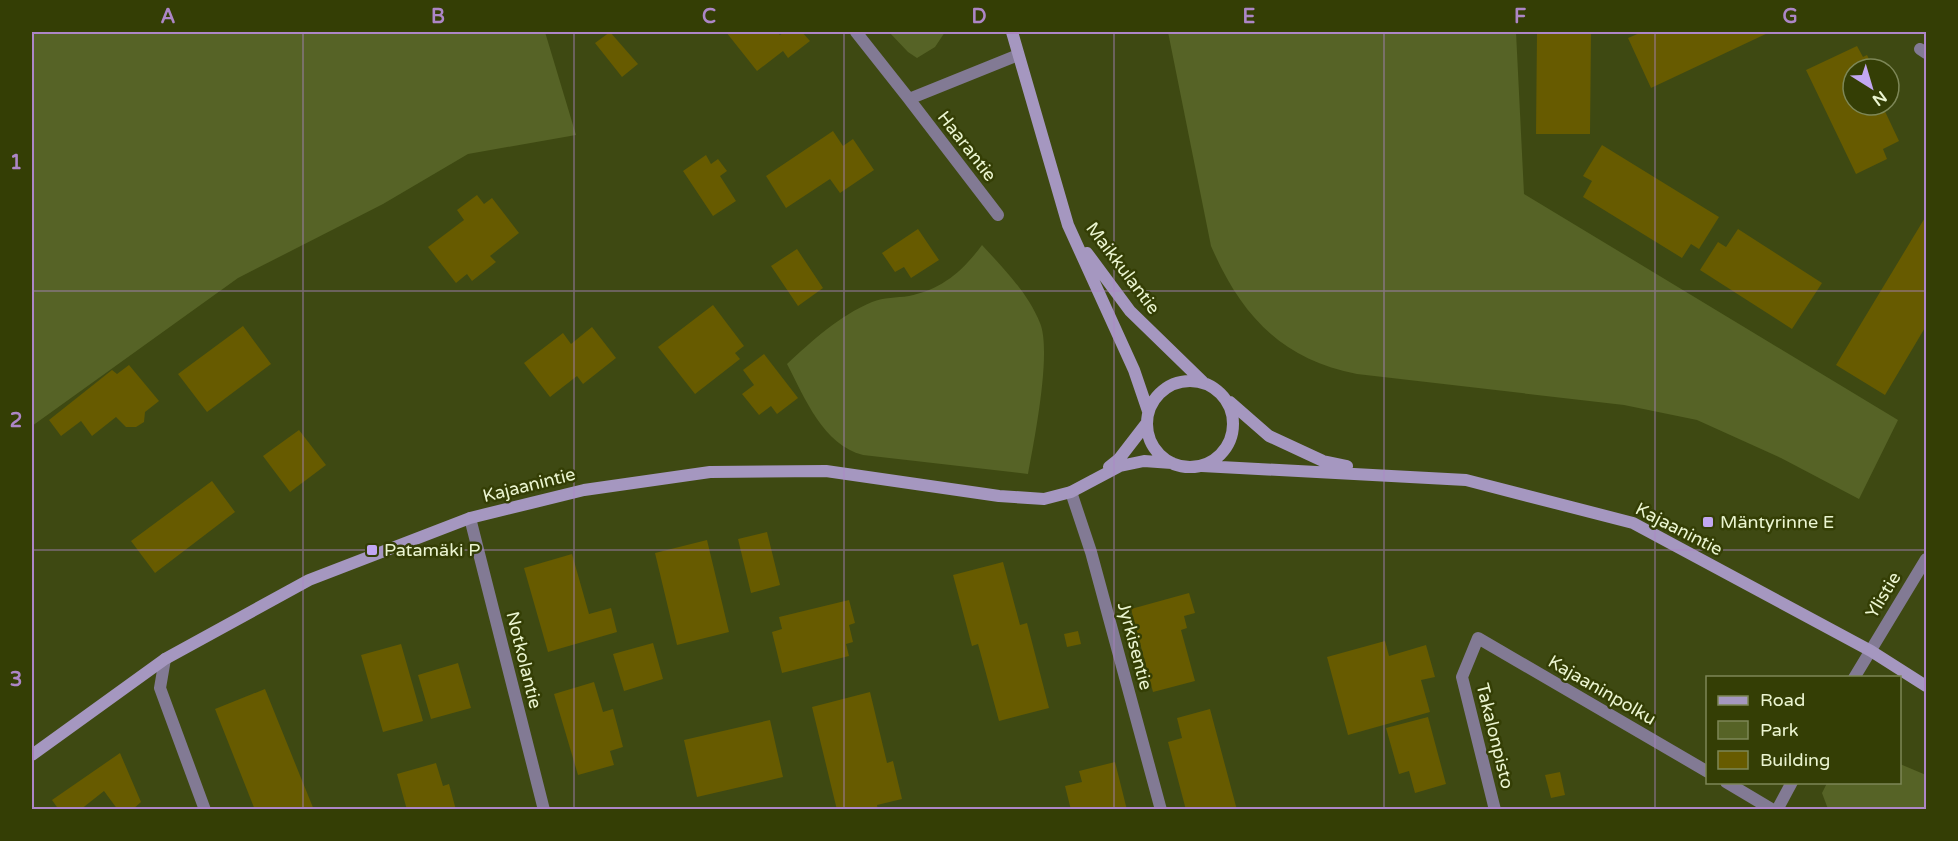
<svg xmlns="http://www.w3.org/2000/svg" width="1958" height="841" viewBox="0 0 1958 841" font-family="'Varela Round',sans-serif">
<rect width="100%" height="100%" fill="#3e4912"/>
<path fill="#566326" d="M32,32H545L576,135L468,154L383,204L238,278L32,426Z
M889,32H945L935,47L917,58L908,52Z
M1168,32H1516L1524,194L1898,420L1859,499L1781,458L1697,420L1624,405L1357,374C1281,359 1241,315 1211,246Z
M982,245C1004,269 1028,293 1040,323C1052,352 1034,441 1028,474L863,455C823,445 805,398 787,364C813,340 839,316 872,302C884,297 896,298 909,296C942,289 962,272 982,245Z
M1900,764L1926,775V809H1828L1822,793L1827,783L1900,782Z"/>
<path fill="#675b00" d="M610,32L638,64L622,77L595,43Z
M726,32H777L780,35L784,32H802L810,41L788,58L783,51L757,71Z
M1537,32H1591L1590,134H1536Z
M1642,32H1770L1651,88L1628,38Z
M1857,46L1863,57L1867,55L1874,69H1853V105H1882L1899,141L1883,149L1887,159L1856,174L1806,70Z
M833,131L843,146L853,139L874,170L840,193L830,179L786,208L766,176Z
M1602,145L1719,217L1699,249L1691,244L1682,258L1583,197L1592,181L1583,176Z
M706,155L711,164L718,159L727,171L720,176L736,201L713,216L683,171Z
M477,195L484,204L492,198L519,233L490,256L496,262L472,281L467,274L456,283L428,247L464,220L457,210Z
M1926,216V326L1885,395L1836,365Z
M918,229L939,260L911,278L904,267L895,272L882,253Z
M1738,229L1822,283L1792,329L1700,270L1718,242L1726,247Z
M797,249L823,288L798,306L771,266Z
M713,305L744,346L735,353L740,359L695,394L658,347Z
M243,326L271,364L207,412L178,374Z
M592,327L616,358L583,384L577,376L550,397L524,363L563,333L571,344Z
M764,354L798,398L777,414L771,406L759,415L742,394L754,385L743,370Z
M129,365L159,401L145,412L144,422L136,427H126L116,417L92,436L81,421L61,436L49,420L112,370L117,374Z
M299,430L326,465L290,492L263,456Z
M212,481L235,512L155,573L131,541Z
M767,532L780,585L751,593L738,539Z
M707,540L729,632L677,645L655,553Z
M572,554L589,614L611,608L617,632L548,652L524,568Z
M1003,562L1020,625L1027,623L1049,708L999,721L978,644L972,646L953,575Z
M1189,593L1195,613L1184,616L1187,628L1181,630L1195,681L1153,692L1131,609Z
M849,600L855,623L849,625L853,642L846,644L849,656L782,673L772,632L782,629L779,617Z
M1078,631L1081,644L1067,647L1064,634Z
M1385,641L1389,656L1426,645L1435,677L1421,680L1430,712L1348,735L1327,657Z
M653,643L663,679L624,691L613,654Z
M401,644L423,721L383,732L361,655Z
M458,663L471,708L431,719L418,675Z
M594,682L603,712L613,709L623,747L610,751L614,765L578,775L554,694Z
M265,689L314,810H255L215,709Z
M870,692L887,763L893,761L902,799L877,805L878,810H837L812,707Z
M1210,709L1237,810H1186L1168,742L1182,738L1177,718Z
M1428,717L1446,784L1415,793L1409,771L1399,774L1386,728Z
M770,720L783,777L697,797L684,740Z
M120,753L141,802L132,810H118L104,791L80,810H59L52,800Z
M1115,762L1127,810H1071L1065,786L1082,782L1079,771Z
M436,763L443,786L449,784L456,810H407L397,774Z
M1560,772L1565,795L1551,798L1545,775Z"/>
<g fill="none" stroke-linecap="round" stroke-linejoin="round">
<path stroke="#827a94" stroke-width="12" d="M1920,49L1926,53"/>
<path stroke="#827a94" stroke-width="12" d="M856,32L909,99L1018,55
M909,99L998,215
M1071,492L1091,552L1161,810
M470,518L544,810
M165,659L160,688L205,810
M1854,678L1926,559
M1726,782L1773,810
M1495,810L1462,677L1478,638L1708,772
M1777,810L1792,782"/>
<path stroke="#a597c0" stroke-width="12" d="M1012,32L1068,225L1134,370L1148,411
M1087,253L1130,311L1203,382
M1147 424a43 43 0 1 1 86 0a43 43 0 1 1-86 0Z
M1230,402L1269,436L1323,461L1347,466
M1202,466L1466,480L1633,523L1871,651L1926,686
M1109,467L1119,459L1146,424
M32,755L165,659L309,580L470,518L584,490L710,472L826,471L999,496L1044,499L1071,492L1120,466L1144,461L1172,463"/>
</g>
<path fill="none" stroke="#ad86c7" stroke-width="1.5" stroke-opacity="0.55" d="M303,32V810M574,32V810M844,32V810M1114,32V810M1384,32V810M1655,32V810M32,291H1926M32,550H1926"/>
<g fill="#c2a7f2" stroke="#343e05" stroke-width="2">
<rect x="1702" y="516" width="12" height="12" rx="3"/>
<rect x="366" y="544" width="12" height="12" rx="3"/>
</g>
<g text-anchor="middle" stroke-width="5" stroke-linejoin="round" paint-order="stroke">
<g font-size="18" fill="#ebf5d1" stroke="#343e05">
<text transform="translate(967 146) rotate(52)" y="6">Haarantie</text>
<text transform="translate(1123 268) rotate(53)" y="6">Maikkulantie</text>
<text transform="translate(529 485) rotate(-14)" y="6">Kajaanintie</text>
<text transform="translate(1679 529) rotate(27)" y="6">Kajaanintie</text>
<text transform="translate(1883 595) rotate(-59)" y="6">Ylistie</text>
<text transform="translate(1135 646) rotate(75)" y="6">Jyrkisentie</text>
<text transform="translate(524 660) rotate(76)" y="6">Notkolantie</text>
<text transform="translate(1602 690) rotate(30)" y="6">Kajaaninpolku</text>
<text transform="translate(1495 736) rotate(76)" y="6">Takalonpisto</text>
</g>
<g font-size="18" fill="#ebf5d1" stroke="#343e05" text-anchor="start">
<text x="1720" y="528">Mäntyrinne E</text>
<text x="384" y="556">Patamäki P</text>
</g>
</g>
<rect width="1958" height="841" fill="none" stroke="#343e05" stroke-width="66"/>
<rect x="1706" y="676" width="195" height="108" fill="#343e05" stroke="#7d8757" stroke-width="1.5"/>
<rect x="1718" y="696" width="30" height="9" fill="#a597c0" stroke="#7d8757" stroke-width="1.5"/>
<text x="1760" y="706" font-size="18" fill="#ebf5d1">Road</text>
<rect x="1718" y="721" width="30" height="18" fill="#566326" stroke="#7d8757" stroke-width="1.5"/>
<text x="1760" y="736" font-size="18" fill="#ebf5d1">Park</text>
<rect x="1718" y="751" width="30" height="18" fill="#675b00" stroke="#7d8757" stroke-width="1.5"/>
<text x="1760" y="766" font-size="18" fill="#ebf5d1">Building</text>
<g transform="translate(1871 87) rotate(143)"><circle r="28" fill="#343e05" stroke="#7d8757" stroke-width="1.5"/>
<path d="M0-4.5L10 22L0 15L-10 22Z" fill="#c2a7f2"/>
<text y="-9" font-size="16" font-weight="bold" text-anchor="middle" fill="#ebf5d1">N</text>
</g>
<rect x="33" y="33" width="1892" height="775" fill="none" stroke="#ad86c7" stroke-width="2"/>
<g font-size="20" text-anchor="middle" font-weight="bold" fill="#ad86c7">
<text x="168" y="23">A</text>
<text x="438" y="23">B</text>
<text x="709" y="23">C</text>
<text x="979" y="23">D</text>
<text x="1249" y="23">E</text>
<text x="1520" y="23">F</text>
<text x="1790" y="23">G</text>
<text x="16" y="169">1</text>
<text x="16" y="427">2</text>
<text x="16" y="686">3</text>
</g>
</svg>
